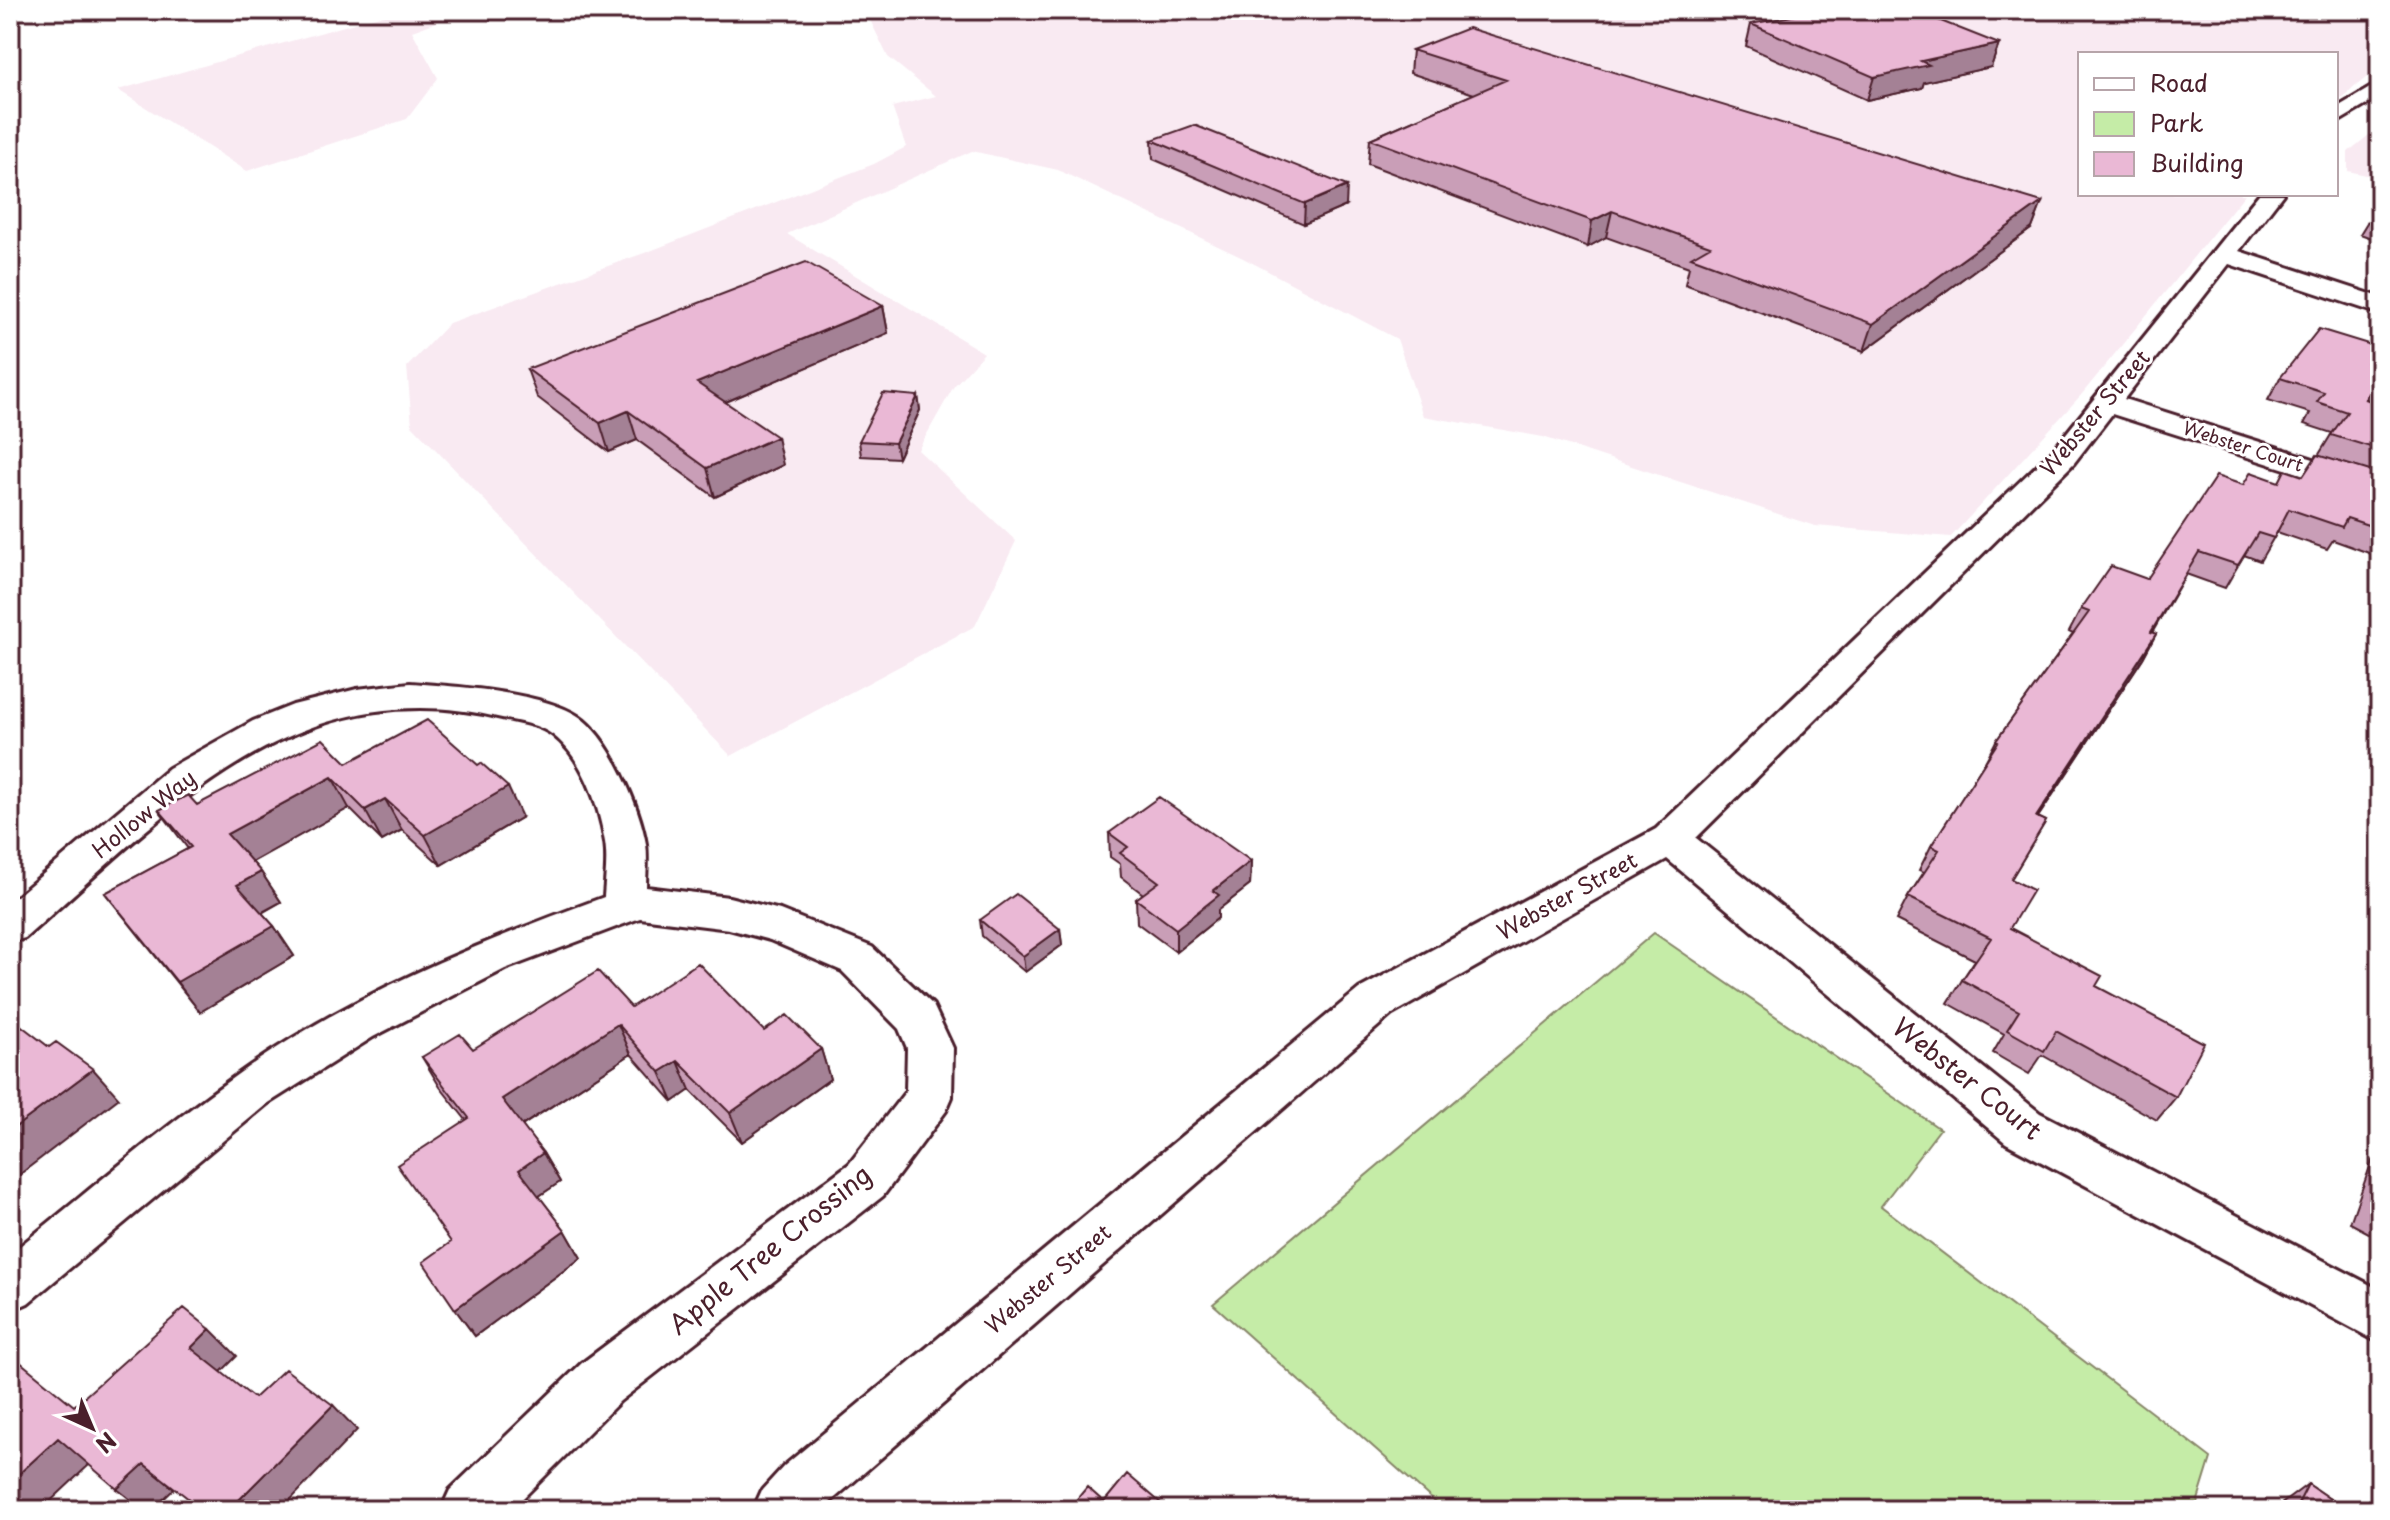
<svg xmlns="http://www.w3.org/2000/svg" width="2390" height="1520" viewBox="0 0 2390 1520" font-family="'Playpen Sans',sans-serif">
<rect width="100%" height="100%" fill="#fff"/>
<filter id="ink" filterUnits="userSpaceOnUse"><feTurbulence type="fractalNoise" baseFrequency=".0125" numOctaves="2"/><feDisplacementMap in="SourceGraphic" scale="16" xChannelSelector="R" yChannelSelector="G"/><feConvolveMatrix kernelMatrix="1 2 1 2 8 2 1 2 1" color-interpolation-filters="sRGB"/></filter>
<g filter="url(#ink)">
<path fill="#f9eaf2" d="M401,10H470L412,31L438,78L407,119L247,171L118,90Z
M876,10H2380V74L2367,77L2336,102V54H2080V194H2245L2082,394L1951,537L1815,526L1543,437L1423,416L1397,339L1243,258L1058,170L972,151L787,234L984,353L954,386L918,450L1016,541L975,626L731,756L412,425L407,367L449,323L650,251L874,164L906,147L892,107L936,96L888,57L871,22Z
M2380,126V178L2348,171V152Z"/>
<path fill="#c5eca7" stroke="#888669" stroke-width="2" d="M1654,933L1940,1129L1881,1206L2211,1458L2195,1510H1444L1213,1304Z"/>
<g fill="none" stroke-linecap="round" stroke-linejoin="round">
<g stroke="#4a1f2b" stroke-width="6">
<path id="street" d="M2380,82V97L2336,123V108Z
M2259,194H2283L2239,251L2380,297V314L2229,264L2124,399L2380,480V499L2112,414L2074,463L1696,838L2040,1113L2380,1290V1343L2006,1143L1667,859L1391,1015L821,1510H753L762,1490L784,1466L1359,989L1656,829L2052,451Z
M410,683C454,686 541,692 578,716C610,737 640,807 646,844C648,858 646,873 646,887L729,897L780,910L872,947L933,1005L953,1048L952,1097L946,1111L883,1196L620,1401L511,1510H441L450,1490L582,1363L849,1164L906,1091L907,1048L899,1029L842,971L770,940L729,929L640,918L505,969L373,1037L267,1104L28,1303L10,1311V1254C84,1195 157,1132 234,1077C346,996 476,944 604,897C605,880 608,860 605,842C599,806 584,759 553,735C539,724 519,722 502,718C294,668 166,814 25,938L10,942V902L169,768L253,721L293,705L357,689Z"/>
</g>
<use href="#street" fill="#fff" fill-rule="evenodd"/>
</g>
<path fill="#c99eb7" stroke="#4a1f2b" stroke-width="2" d="M1751,24L1999,44L1991,67L1924,82L1922,88L1867,100L1746,46Z
M1412,50L2042,202L2032,228L1864,351L1685,284L1689,267L1606,237L1588,247L1368,164L1370,139L1474,94L1410,73Z
M1152,140L1346,206L1304,224L1153,159Z
M2380,213V241L2360,234L2368,221Z
M883,306L888,333L726,402L783,465L715,497L637,440L609,452L537,397L527,369Z
M2368,363L2367,400L2380,404V557L2333,540L2327,549L2277,532L2260,561L2244,555L2225,588L2186,574L2152,633L2156,634L2143,658L2038,817L2046,821L2011,879L2010,928L2096,986L2176,1097L2157,1120L2042,1055L2029,1074L1993,1053L2004,1034L1948,1003L1962,980L1975,960L1896,920L1908,897L1924,872L1919,870L1931,846L1984,764L1996,741L2073,634L2069,632L2081,609L2147,579L2243,485L2279,482L2303,476L2318,456L2332,433L2304,424L2310,413L2268,400L2280,378Z
M918,396L920,410L898,458L861,456L859,441Z
M347,763L522,817L441,865L402,830L382,841L349,808L252,862L261,872L281,902L262,913L274,926L294,956L200,1012L105,893L188,849L159,810L197,805Z
M1109,833L1251,861L1250,885L1218,910V918L1176,952L1137,923L1136,899L1143,894L1121,877L1120,864L1110,857Z
M980,920L1060,929L1062,945L1025,972L982,936Z
M631,1007L764,1031L821,1049L830,1079L742,1142L690,1090L673,1102L631,1054L522,1126L543,1153L560,1182L539,1196L565,1230L581,1258L475,1336L455,1309L451,1242L466,1120L440,1087L422,1057L473,1049Z
M2380,1153V1239L2350,1223L2372,1161Z
M2308,1484L2346,1510H2275L2276,1508Z"/>
<path fill="#a48195" stroke="#4a1f2b" stroke-width="2" d="M1999,44L1991,67L1924,82L1922,88L1867,100L1874,77L1921,61Z
M1347,186L1346,206L1304,224L1305,204Z
M2042,202L2032,228L1864,351L1873,324Z
M1612,211L1606,237L1588,247L1592,221Z
M883,306L888,333L704,411L697,383Z
M918,396L920,410L898,458L895,443Z
M628,411L637,440L609,452L600,423Z
M777,437L783,465L715,497L707,468Z
M2156,634L2143,658L2023,840L2036,817Z
M332,777L349,808L247,865L227,834Z
M508,787L522,817L441,865L425,835Z
M385,799L402,830L382,841L365,810Z
M1251,861L1250,885L1218,910V918L1176,952V929L1213,891Z
M261,872L281,902L257,915L237,885Z
M274,926L294,956L200,1012L177,982Z
M1060,929L1062,945L1025,972L1023,956Z
M618,1024L631,1054L518,1128L502,1099Z
M821,1049L830,1079L742,1142L730,1113Z
M678,1061L690,1090L673,1102L660,1072Z
M93,1069L119,1098L19,1175L10,1167V1131Z
M543,1153L560,1182L536,1198L519,1170Z
M565,1230L581,1258L475,1336L455,1309Z
M210,1329L237,1356L218,1375L191,1348Z
M333,1405L357,1430L281,1510H229Z
M58,1438L91,1463L41,1510H10V1482Z
M144,1464L174,1489L152,1510H144L117,1489Z"/>
<path fill="#eab8d5" stroke="#4a1f2b" stroke-width="2" d="M1822,10H1913L1999,44L1921,61L1929,65L1874,77L1751,24Z
M1468,28L2042,202L1873,324L1691,257L1710,246L1612,211L1592,221L1370,139L1506,80L1412,50Z
M1194,125L1347,186L1305,204L1152,140Z
M2380,213V225L2368,221Z
M806,262L883,306L697,383L777,437L707,468L628,411L600,423L527,369Z
M2319,329L2378,347L2367,362L2380,374V378L2365,399L2380,404V450L2331,435L2347,412L2317,402L2324,392L2280,378Z
M883,393L918,396L895,443L859,441Z
M2317,455L2380,474V529L2347,518L2342,527L2289,509L2274,538L2258,533L2238,565L2199,552L2151,632L2156,634L2036,817L2046,821L2011,879L2033,890L2010,928L2102,976L2096,986L2204,1043L2176,1097L2056,1031L2044,1051L2007,1030L2019,1011L1962,980L1991,938L1908,897L1939,850L1931,846L1998,742L1996,741L2089,612L2081,609L2111,566L2147,579L2216,476L2243,485L2251,472L2279,482L2285,470L2303,476Z
M427,720L478,765L481,763L508,787L425,835L385,799L365,810L332,777L227,834L261,872L237,885L274,926L177,982L105,893L191,847L159,810L188,795L197,805L323,739L347,763Z
M1159,797L1251,861L1213,891L1219,895L1176,929L1136,899L1159,882L1120,853L1128,847L1109,833Z
M1016,894L1060,929L1023,956L980,920Z
M698,963L764,1031L787,1015L821,1049L730,1113L678,1061L660,1072L618,1024L502,1099L543,1153L519,1170L565,1230L455,1309L423,1262L451,1242L397,1165L469,1118L422,1057L460,1034L473,1049L598,971L631,1007Z
M10,1017L49,1047L56,1042L93,1069L10,1131Z
M2380,1182V1204L2373,1201Z
M184,1308L210,1329L191,1348L254,1398L285,1369L333,1405L229,1510H203L144,1464L117,1489L58,1438L10,1482V1360L14,1357L74,1406Z
M1127,1474L1169,1510H1068L1087,1487L1104,1502Z
M2308,1484L2346,1510H2295Z
M1200,1505L1216,1510H1199Z"/>
</g>
<g text-anchor="middle" stroke-width="6" stroke-linejoin="round" paint-order="stroke">
<g font-size="18" fill="#4a1f2b" stroke="#fff">
<text transform="translate(2243 447) rotate(18)" y="6">Webster Court</text>
</g>
<g font-size="22" fill="#4a1f2b" stroke="#fff">
<text transform="translate(2095 413) rotate(-50)" y="8">Webster Street</text>
<text transform="translate(144 814) rotate(-39)" y="8">Hollow Way</text>
<text transform="translate(1567 896) rotate(-29)" y="8">Webster Street</text>
<text transform="translate(1048 1279) rotate(-40)" y="8">Webster Street</text>
</g>
<g font-size="26" fill="#4a1f2b" stroke="#fff">
<text transform="translate(1967 1079) rotate(38)" y="9">Webster Court</text>
<text transform="translate(770 1250) rotate(-39)" y="9">Apple Tree Crossing</text>
</g>
</g>
<rect width="2390" height="1520" fill="none" stroke="#fff" stroke-width="40"/>
<rect x="20" y="20" width="2350" height="1480" fill="none" stroke="#4a1f2b" stroke-width="3" filter="url(#ink)"/>
<rect x="2078" y="52" width="260" height="144" fill="#ffffff" stroke="#b7a5aa" stroke-width="2"/>
<rect x="2094" y="78" width="40" height="12" fill="#ffffff" stroke="#b7a5aa" stroke-width="2"/>
<text x="2150" y="92" font-size="24" fill="#4a1f2b">Road</text>
<rect x="2094" y="112" width="40" height="24" fill="#c5eca7" stroke="#b7a5aa" stroke-width="2"/>
<text x="2150" y="132" font-size="24" fill="#4a1f2b">Park</text>
<rect x="2094" y="152" width="40" height="24" fill="#eab8d5" stroke="#b7a5aa" stroke-width="2"/>
<text x="2150" y="172" font-size="24" fill="#4a1f2b">Building</text>
<g transform="translate(92 1428) rotate(136)" stroke="#ffffff" stroke-width="6" paint-order="stroke">
<path d="M0-6L14 30L0 20L-14 30Z" fill="#4a1f2b"/>
<text y="-12" font-size="22" font-weight="bold" text-anchor="middle" fill="#4a1f2b">N</text>
</g>
</svg>
